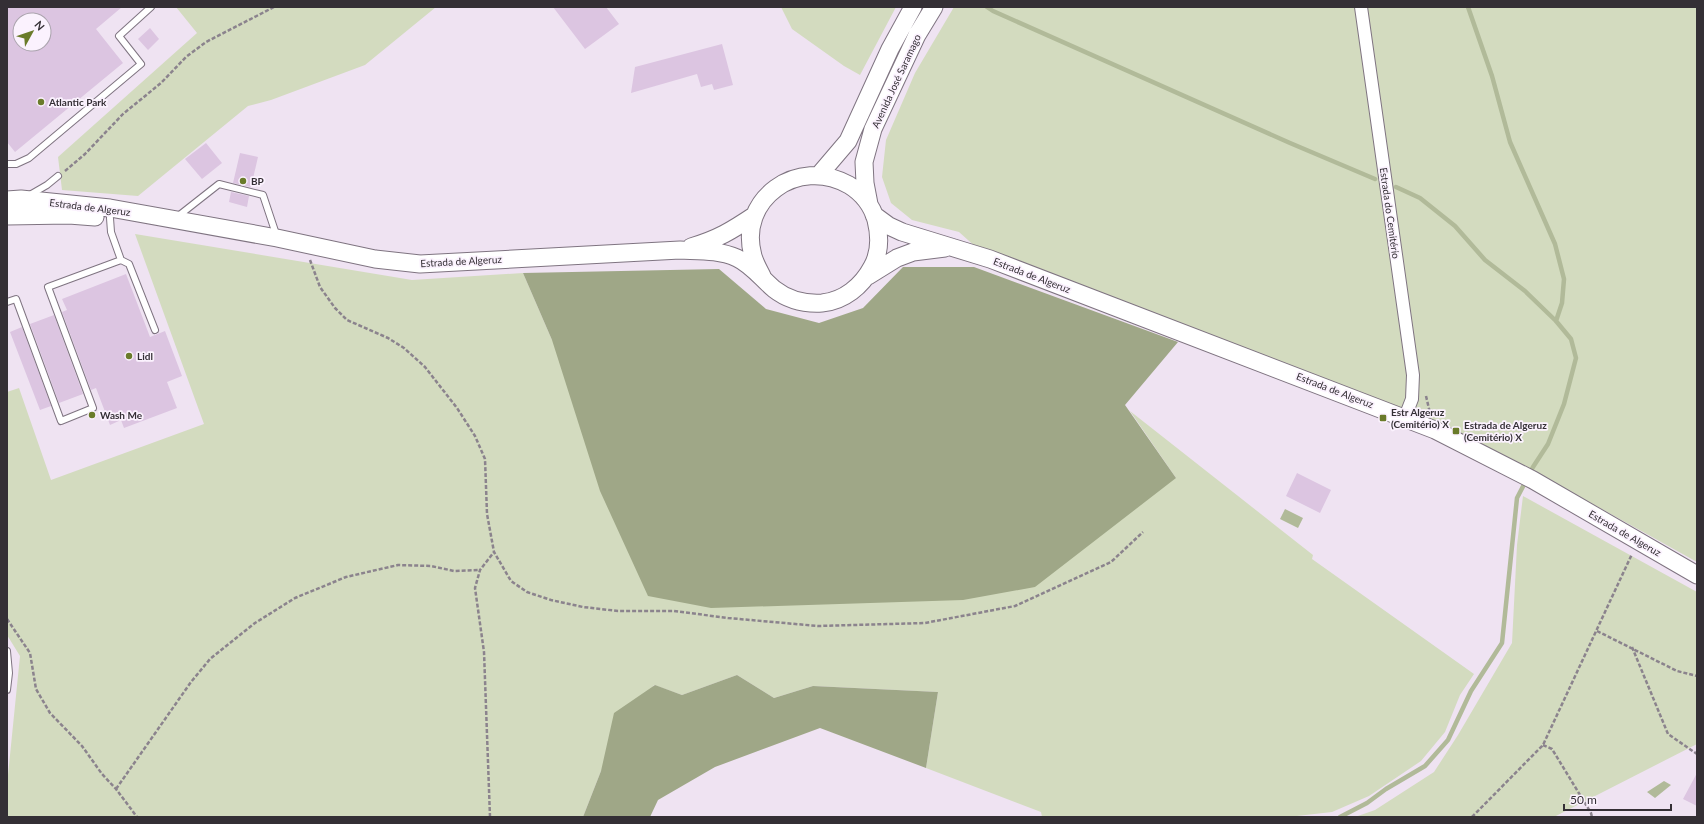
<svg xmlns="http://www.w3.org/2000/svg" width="1704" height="824" viewBox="0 0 1704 824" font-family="Lato,sans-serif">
<rect width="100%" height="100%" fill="#efe3f2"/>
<path fill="#d3dbbf" d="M176,7H436L365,65L271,100L248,106L138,196L62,190L58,157L197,33Z
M781,7H896L860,75L844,66L792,29Z
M954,7H1697V562L1537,473L978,249L959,232L912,220L891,203L882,177L886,140L915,73Z
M135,234L412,280L523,273L552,340L1176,478L1130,411L1313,555L1312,559L1474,674L1460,695L1445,732L1421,761L1369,796L1332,812L1288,817H1042L1041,812L926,768L938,692L813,686L774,698L737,675L682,695L654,685L601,771L583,817H7V785L20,656L7,635V392L19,388L51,480L204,424Z
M1523,496L1697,592V744L1554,817H1355L1375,810L1434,772L1458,735L1512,643L1517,545Z"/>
<path fill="#9fa787" d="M903,267H974L1178,342L1125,405L1176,478L1035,587L963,600L711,608L648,596L600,491L552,340L523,273L719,269L766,309L819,323L863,308Z
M737,675L774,698L813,686L938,692L926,768L820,728L715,767L658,800L650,817H583L601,771L614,713L655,685L682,695Z"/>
<path fill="#b1ba99" d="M1285,509L1303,518L1298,528L1280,519Z
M1664,781L1671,785L1655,798L1647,792Z"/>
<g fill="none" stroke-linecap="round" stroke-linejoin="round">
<path stroke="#b1ba99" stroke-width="4.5" d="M987,7L993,11L1290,143L1375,179
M1468,7L1492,76L1510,142L1555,244L1564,279L1562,303L1556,321
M1340,817L1367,803L1386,789L1425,766L1448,740L1471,691L1502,643L1517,498L1533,467L1548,444L1564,404L1576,358L1571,339L1556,321L1525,291L1485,260L1455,226L1420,198L1396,187"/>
</g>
<path fill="#dcc5e1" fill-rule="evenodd" d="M7,7H122L96,29L123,63L15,152L7,142ZM20,20H44V44H20Z
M553,7H606L619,24L585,49Z
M150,28L159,39L148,50L138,39Z
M722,44L733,85L714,90L712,84L701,87L697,74L631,93L635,67Z
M206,143L222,163L202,179L185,159Z
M240,153L258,157L251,187L233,183Z
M231,192L249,196L247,207L229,202Z
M126,274L150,337L165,331L182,376L167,382L177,408L124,428L121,420L110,425L96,388L91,390L62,312L67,310L62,299Z
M54,315L83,394L59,403L30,324Z
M22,327L51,406L40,410L10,332Z
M1297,473L1331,490L1320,513L1286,496Z
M1697,773V806L1683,799Z"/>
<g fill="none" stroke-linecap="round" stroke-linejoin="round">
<g stroke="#7f7481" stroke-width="8">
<path id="lane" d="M7,164H16L29,158L141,64L119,36L151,7
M28,196L47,185L58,176
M177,217L219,184L263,195L277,237
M121,260L129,264L155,330
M7,302L16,299L61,421L93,408L48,287L121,260L111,232L110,218
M7,651L9,673L7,690"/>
</g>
<g stroke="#7f7481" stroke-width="14">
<path id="street" d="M1361,7L1413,375L1412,399L1405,417"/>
</g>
<g stroke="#7f7481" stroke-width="19">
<path id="secondary" d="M819,175L848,141L890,49L913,7
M7,200L21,199L110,208L277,238L375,259L420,264L680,250C700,251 719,250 737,258C752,265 762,279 774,289C788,300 805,304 822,303C844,301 862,286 872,267C880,253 880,236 876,220C872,206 862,193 849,185C798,156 737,199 753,256C755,263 759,270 762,276
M869,204L865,183L864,162L873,129L917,35L934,7
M874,215L889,226L902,232L990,259L1435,430L1533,480L1697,575
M7,216L69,215L95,217
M691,247C718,239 731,231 755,215
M868,276L897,258L913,252L945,248"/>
</g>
<path stroke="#8b838d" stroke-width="2.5" stroke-dasharray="4 2" stroke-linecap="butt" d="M65,171L85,154L123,114L161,83L186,57L206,42L274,7
M310,260L320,287L335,308L347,320L388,338L404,348L425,367L457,408L475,436L485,459L487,514L494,552L511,581L527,592L551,600L583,607L618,611H674L728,618L818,626L925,623L1015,606L1111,562L1143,532
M1426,396L1430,413
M7,619L30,653L36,689L50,713L82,746L102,774L116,789L137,817
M1597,631L1677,671L1697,676
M1632,647L1668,734L1697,754
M1543,745L1552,749L1591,813L1592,817
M116,789L191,682L210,659L255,623L295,598L346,577L398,565L431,566L454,571L480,570
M490,817L484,652L475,588L480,570L494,552
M1472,817L1543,745L1632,554"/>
<use href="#lane" stroke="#fff" stroke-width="6"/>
<use href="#street" stroke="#fff" stroke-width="12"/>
<use href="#secondary" stroke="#fff" stroke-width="17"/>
</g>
<g fill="#6a7b2a" stroke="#fbf2fe" stroke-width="1.5">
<circle cx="41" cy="102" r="4"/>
<circle cx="243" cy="181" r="4"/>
<circle cx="129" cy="356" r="4"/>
<circle cx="92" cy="415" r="4"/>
<rect x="1379" y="414" width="8" height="8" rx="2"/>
<rect x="1452" y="427" width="8" height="8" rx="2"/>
</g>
<g text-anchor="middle" stroke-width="3.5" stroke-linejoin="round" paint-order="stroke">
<g font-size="10" fill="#342f35" stroke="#fbf2fe">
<text transform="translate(896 81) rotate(-65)" y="4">Avenida José Saramago</text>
<text transform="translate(90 207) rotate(7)" y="4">Estrada de Algeruz</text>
<text transform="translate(1390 213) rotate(82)" y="4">Estrada do Cemitério</text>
<text transform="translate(461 261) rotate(-3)" y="4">Estrada de Algeruz</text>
<text transform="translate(1032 275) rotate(21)" y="4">Estrada de Algeruz</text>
<text transform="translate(1335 390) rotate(21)" y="4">Estrada de Algeruz</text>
<text transform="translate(1625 533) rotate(30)" y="4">Estrada de Algeruz</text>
</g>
<g font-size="10" font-weight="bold" fill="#342f35" stroke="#fbf2fe" text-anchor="start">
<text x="49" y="106">Atlantic Park</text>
<text x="251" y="185">BP</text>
<text x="137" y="360">Lidl</text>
<text x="1391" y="416">Estr Algeruz<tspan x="1391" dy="12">(Cemitério) X</tspan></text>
<text x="100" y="419">Wash Me</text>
<text x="1464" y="429">Estrada de Algeruz<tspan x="1464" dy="12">(Cemitério) X</tspan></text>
</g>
</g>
<rect width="1704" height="824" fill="none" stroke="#342f35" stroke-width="16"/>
<g transform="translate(32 32) rotate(50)"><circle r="19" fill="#fbf2fe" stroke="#aba4ae"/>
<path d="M0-3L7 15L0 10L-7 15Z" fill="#6a7b2a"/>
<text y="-6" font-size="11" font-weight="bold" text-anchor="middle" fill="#342f35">N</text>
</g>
<path d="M1564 804v6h107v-6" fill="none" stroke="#342f35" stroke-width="2"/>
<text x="1570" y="804" font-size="12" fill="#342f35" stroke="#fbf2fe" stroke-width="3" paint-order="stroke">50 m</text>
</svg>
